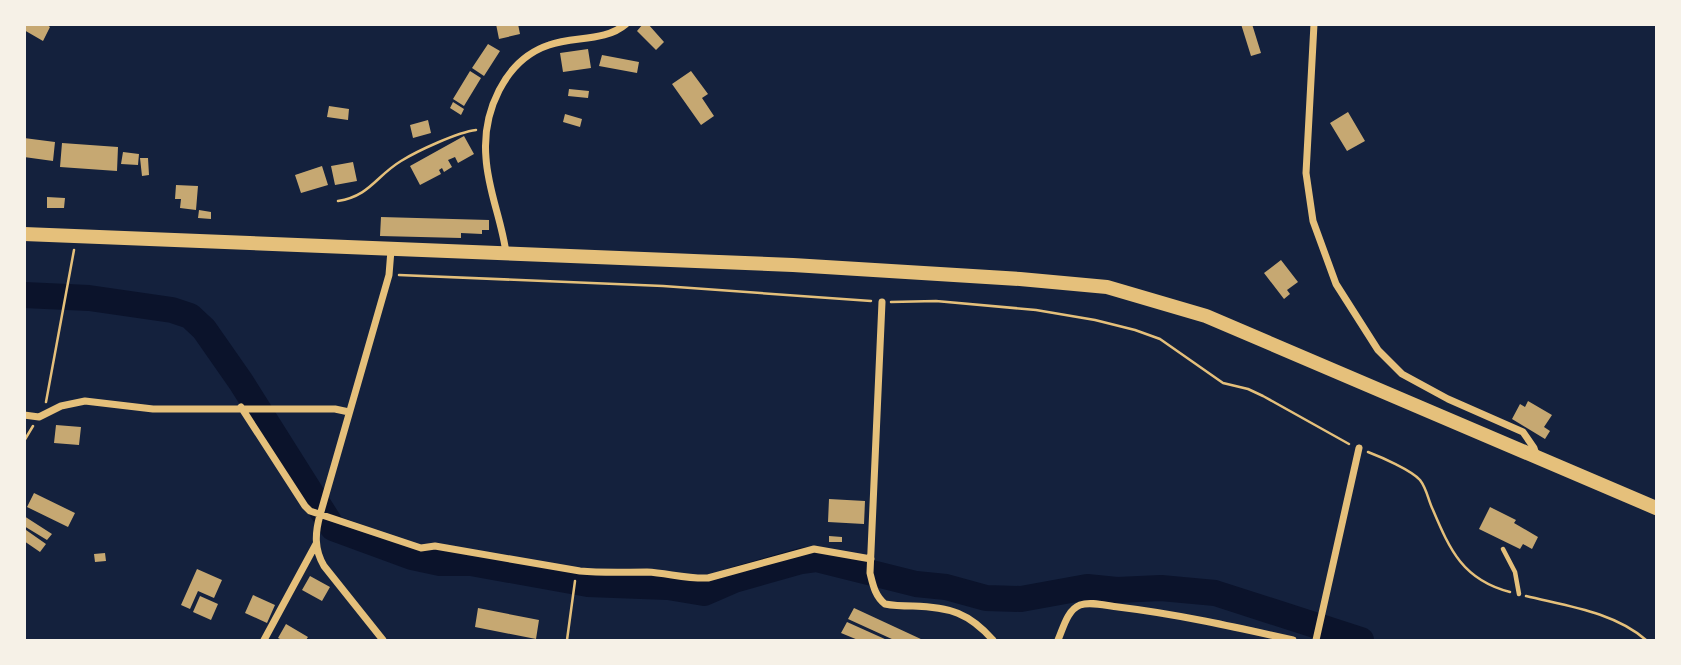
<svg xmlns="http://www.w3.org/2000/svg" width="1681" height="665" viewBox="0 0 1681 665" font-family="'Open Sans',sans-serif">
<rect width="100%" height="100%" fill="#14213d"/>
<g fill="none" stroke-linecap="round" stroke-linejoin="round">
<path stroke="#0b132b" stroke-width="26" d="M24,295L89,298L172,310L190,316L204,329L241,382L333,528L412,557L440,563H471L588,584L668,587L704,593L734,580L801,561L816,559L916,584L946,587L986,598L1021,599L1087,587L1117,590L1161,588L1215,593L1361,640"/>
</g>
<path fill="#c6a872" d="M24,24H46L50,27L43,41L24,30Z
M496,24H518L520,34L499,39Z
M643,24H648L664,42L656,50L637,31Z
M1241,24H1252L1261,53L1251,56Z
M488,44L500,51L484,76L472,68Z
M588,49L591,68L563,72L560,53Z
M602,55L639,62L637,73L599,66Z
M470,71L481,78L464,106L453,99Z
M691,71L708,94L702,98L714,116L701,125L672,84Z
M569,89L589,91L588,98L568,96Z
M453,102L464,109L461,115L450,108Z
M329,106L349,109L348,120L327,117Z
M1348,112L1365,141L1347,151L1330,123Z
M565,114L582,119L580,127L563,122Z
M428,120L431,133L413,138L410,125Z
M464,136L474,154L458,163L455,157L448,160L452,167L444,172L442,168L439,170L441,174L420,185L410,166Z
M24,138L55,142L53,161L24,157Z
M62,143L118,147L117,171L60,167Z
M123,152L139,154L138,165L121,164Z
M140,158H148L149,175L142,176Z
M353,162L357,181L335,185L331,166Z
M322,166L328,185L301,193L295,175Z
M176,185L198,186L196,210L180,208L181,199H175Z
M47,197L65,198L64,208H47Z
M199,210L211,212V219L198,218Z
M381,217L489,220V230H482V234L461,233V238L380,236Z
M1281,260L1298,282L1287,290L1290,294L1284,299L1264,273Z
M1528,401L1552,415L1544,427L1550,431L1545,439L1512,419L1520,404L1525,407Z
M56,425L81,427L79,445L54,443Z
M34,493L75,513L68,527L27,507Z
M829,499L865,501L864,524L828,522Z
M1490,507L1516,520L1514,523L1538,537L1532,549L1523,544L1520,549L1479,529Z
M24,516L52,534L47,540L24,526Z
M26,530L46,544L40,552L24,541Z
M829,536L842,537V542H829Z
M105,553L106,561L95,562L94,554Z
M197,569L222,580L214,598L198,591L190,609L181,605Z
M310,576L330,587L322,601L302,590Z
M253,595L275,605L267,623L245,613Z
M200,596L218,604L211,620L193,612Z
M478,608L539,620L536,639L475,627Z
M854,608L923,640H894L848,619Z
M847,622L887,640H858L841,633Z
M286,624L308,637L306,640H282L278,638Z"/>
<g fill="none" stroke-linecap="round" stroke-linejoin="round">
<path stroke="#e5c07b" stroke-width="2.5" d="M338,201C370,196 376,176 401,161C417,151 458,132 476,130
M399,275L663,286L871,301
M891,302L936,301L1036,310L1095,320L1135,330L1160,339L1223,383L1248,389L1263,396L1349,444
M46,402L74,250
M24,441L33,426
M1368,452C1381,457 1411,470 1420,480C1427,489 1428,500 1433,510C1450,550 1463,580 1510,592
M1526,596C1567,606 1614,612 1646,640
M567,640L575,581"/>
<path stroke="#e5c07b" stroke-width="4.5" d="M1503,549L1515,572L1519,594"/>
<path stroke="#e5c07b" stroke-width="7" d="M1314,24L1306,173L1313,221L1336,284L1378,350L1402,374L1448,399L1523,432L1534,448L1537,457
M506,253C502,221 488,191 486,158C482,113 504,60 549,45C574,36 605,42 626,24
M882,302L870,573C873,585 875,596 885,604C895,606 903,606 913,606C950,607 969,613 993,640
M241,407L305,506L310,511L421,548L435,546L580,571C602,573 624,572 647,572C667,573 687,579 708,578L814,549L871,559
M24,415L39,417L61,406L85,401L153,409H335L349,412
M264,640L316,544
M383,640L324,566C314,549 315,533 320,515L389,275L391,250
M1058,640C1063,629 1067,610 1080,605C1091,601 1107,606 1118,607C1177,614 1235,627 1293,640
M1316,640L1359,448"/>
<path stroke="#e5c07b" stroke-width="14" d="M24,234L793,265L1020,279L1107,287L1206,316L1656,508"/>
</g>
<rect width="1681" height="665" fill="none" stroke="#f6f1e7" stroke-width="52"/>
</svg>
